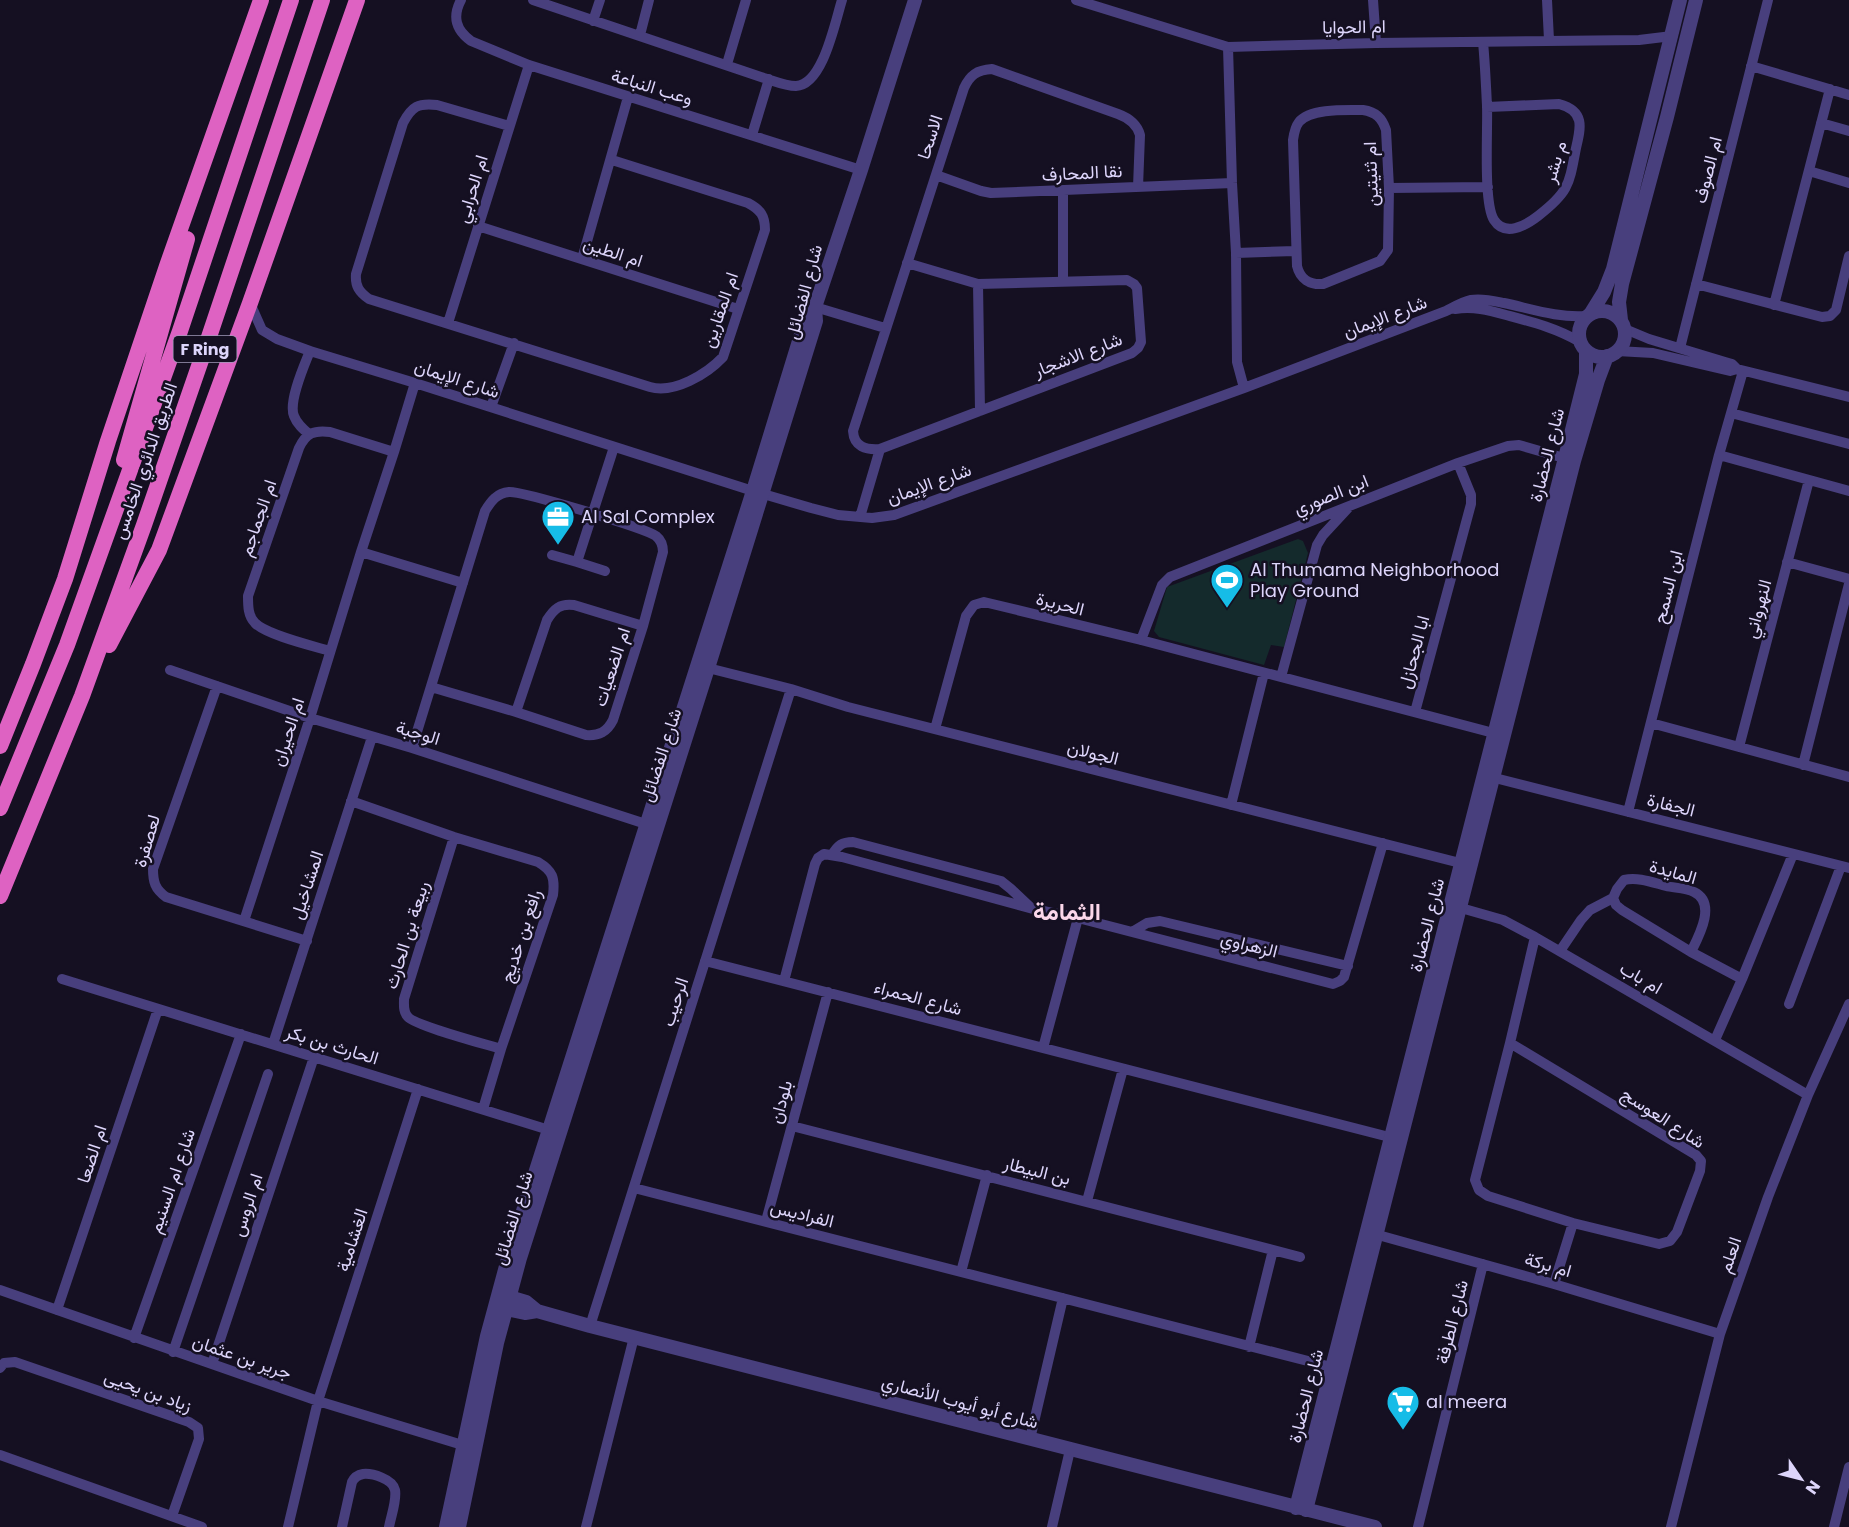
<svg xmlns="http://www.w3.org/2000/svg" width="1849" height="1527" viewBox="0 0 1849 1527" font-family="Poppins,Vazirmatn,sans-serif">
<rect width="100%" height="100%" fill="#151022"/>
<path fill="#142a2c" d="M1298,539L1303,541L1308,553L1284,647L1271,645L1264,665L1159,637L1154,631L1167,587Z"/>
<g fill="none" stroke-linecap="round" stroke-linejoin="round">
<path stroke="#483f7d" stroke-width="10" d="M461,0C452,17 456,30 471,41L529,65L861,170
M533,0L764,78C774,81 785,86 796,86C823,85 835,22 842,0
M1076,0L1228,47L1376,43L1639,40L1672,36
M1373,0L1376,43
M1547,0L1549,40
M593,21L600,0
M640,35L649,0
M1483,42C1485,63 1486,85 1487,106C1488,129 1483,203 1494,220C1505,237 1525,226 1538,216C1569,192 1569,185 1576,148C1581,127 1585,111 1559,104L1487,107
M1228,47L1232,183L1236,253L1237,362L1244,388
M727,64L746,0
M1751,66L1849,95
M1363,110C1376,112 1382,118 1386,130L1389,188L1388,250L1380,261L1323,284C1310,285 1300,279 1297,266L1293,140C1294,133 1295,127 1299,122C1310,108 1347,110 1363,110Z
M1821,123L1849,131
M509,126L437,105C418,103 412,106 403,123L356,274C355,286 359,292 369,299L650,387C674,394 707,374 723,357L765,230C765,216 761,210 748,203L612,160
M752,135L769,79
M1809,171L1849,183
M936,175L981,191L991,193L1232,183
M1389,188L1488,187
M478,226L738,309
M1236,253L1295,251
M582,259L628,97
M907,263L978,284L1127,280L1134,284L1137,288L1141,342L1138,348L1132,353L880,449C866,450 854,447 853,431L964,88C970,75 977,70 992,69L1118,114C1129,118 1137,124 1140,135L1138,187
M1063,282V191
M978,284L980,411
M1696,284L1822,317L1830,316L1836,310L1849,256
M250,303L262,330L277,339L310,351L415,383L753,491L811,508L838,515L872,518L894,515L1244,388L1446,311C1454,307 1462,302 1471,300C1482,298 1494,301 1504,303C1532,309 1558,318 1586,316
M1774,305L1830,89
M815,307L885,328
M1455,309C1473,306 1488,310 1506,315C1532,322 1556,328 1580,342
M448,323L529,65
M1625,329L1649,339L1725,362L1732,364L1737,369
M1680,348L1768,0
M1617,351L1653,353L1730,371L1737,369L1849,397
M491,407L514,343
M1731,413L1849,444
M309,434C303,429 297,424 294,416C288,402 304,366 310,351
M1719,455L1849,491
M860,517L880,449
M361,552L463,583
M552,555L577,562
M1787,562L1849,579
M605,571L577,562L614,447
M1141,640L1162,585L1170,577L1458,463L1508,446L1519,445L1571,460
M330,651C313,646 266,635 255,623C248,616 248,606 248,596L299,448C306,433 314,430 330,432L394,452
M708,668L791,689L848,707L1468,865
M170,670L310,718L412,748L652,826
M1281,677L1317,545L1323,535L1348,508
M217,686L153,869C153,882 155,889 166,897L307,941
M516,712L547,620C554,609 560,603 574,605L643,626
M1415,712L1471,504V495L1458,463
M1651,723L1849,777
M935,729L966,616L974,605L984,602L1141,640L1501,735
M1739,747L1809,480
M412,748C436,669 461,590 485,511C491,501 497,493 509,492C522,491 645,528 656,536C661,540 663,545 663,552L643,626L613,720C607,732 599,736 586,735L516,712L431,687
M1803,765L1849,584
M1487,776L1849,868
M351,801L454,837L538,862C553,871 555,878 553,895L501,1049L483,1109
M1231,805L1264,673
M1628,812L1719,455L1743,371
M454,837L404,999C404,1005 403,1012 408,1017C416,1026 485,1044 501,1049
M832,855C838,845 842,842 853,842L1001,881L1011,889L1030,907
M1454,906L1503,920L1535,937L1808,1095
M244,921L310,718L361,552L394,452L415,383
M1132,932L1147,923L1160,921L1348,966
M1560,951L1581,920L1590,910L1613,898
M1691,952C1699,936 1717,903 1694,892C1686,888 1674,888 1666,886C1651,882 1638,877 1624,880L1617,889L1613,898L1616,905L1622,910L1691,952L1742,979
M705,961L1397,1139
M62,979L549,1130L552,1134
M784,981L815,864L818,858L824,854L842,857L1033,909L1078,918L1333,984L1340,981L1344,977L1383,843
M1789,1004L1841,866
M1715,1040L1742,979L1793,854
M1510,1043L1696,1155L1701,1161L1700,1171L1677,1232L1670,1241L1659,1244L1573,1223L1488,1196L1479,1190L1475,1180L1510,1043L1535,937
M273,1044L372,737
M1043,1048L1078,918
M792,1126L1300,1257
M634,1188L1339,1369
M1087,1201L1123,1069
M766,1221L828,992
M1371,1233L1554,1284L1720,1334
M961,1272L987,1175
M1554,1284L1573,1223
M0,1290L318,1401L469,1447
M57,1310L158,1009
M590,1326L791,689
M134,1338L241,1034
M1249,1347L1273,1250
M173,1352L268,1074
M212,1364L314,1057
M0,1368L4,1363L15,1362L189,1422L198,1428L199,1439L172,1516
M1030,1439L1063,1298
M0,1455L202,1527
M288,1527L318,1401L418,1089
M342,1527L352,1482C354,1478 357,1475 363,1474C372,1473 393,1479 395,1490C397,1500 391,1516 389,1527
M586,1527L634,1337
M1052,1527L1070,1450
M1418,1527L1483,1264
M1671,1527L1720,1334L1768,1197L1808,1095L1849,1004
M1834,1527L1849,1467"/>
<path stroke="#483f7d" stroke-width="14" d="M1579 334a23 23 0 1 1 46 0a23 23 0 1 1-46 0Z
M1591,313L1604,292L1613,269L1680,0
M1621,320L1619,302L1622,284L1667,117L1696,0
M500,1294L526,1302L537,1311L590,1326L1375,1527
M498,1307L525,1313L537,1311
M1296,1508L1565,458L1586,374V351
M1306,1510L1574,461L1598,380L1607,356
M446,1527L487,1336L509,1255L753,491L806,318L815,307
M459,1527L497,1343L520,1258L708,668L816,321L815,307L861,170L915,0"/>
<path stroke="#de62c2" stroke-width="16" d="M124,460L187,239
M109,645L159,550L250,303L357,0
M0,746L33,664L65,579L108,441L167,266L261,0
M0,808L67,645L180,331L291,0
M0,896L82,696L144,525L208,340L322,0"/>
</g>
<defs>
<g id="office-pin" transform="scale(1.725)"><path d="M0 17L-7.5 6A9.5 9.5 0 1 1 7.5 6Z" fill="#16bce7" stroke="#151022"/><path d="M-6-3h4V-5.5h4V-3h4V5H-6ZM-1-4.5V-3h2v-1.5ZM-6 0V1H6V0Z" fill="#fff"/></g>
<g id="stadium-pin" transform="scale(1.725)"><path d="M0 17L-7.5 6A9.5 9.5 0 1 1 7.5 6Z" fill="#16bce7" stroke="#151022"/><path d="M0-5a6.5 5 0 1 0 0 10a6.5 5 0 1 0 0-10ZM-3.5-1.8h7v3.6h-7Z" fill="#fff"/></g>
<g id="supermarket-pin" transform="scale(1.725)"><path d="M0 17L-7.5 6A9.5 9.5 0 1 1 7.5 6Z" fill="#16bce7" stroke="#151022"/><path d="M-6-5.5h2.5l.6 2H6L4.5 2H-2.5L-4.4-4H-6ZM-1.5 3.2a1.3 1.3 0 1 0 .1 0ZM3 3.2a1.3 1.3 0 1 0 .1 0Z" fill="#fff"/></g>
</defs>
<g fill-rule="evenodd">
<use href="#office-pin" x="558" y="517"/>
<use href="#stadium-pin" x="1227" y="580"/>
<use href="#supermarket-pin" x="1403" y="1402"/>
</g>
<g text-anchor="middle" stroke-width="5" stroke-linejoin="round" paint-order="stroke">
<rect fill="#151022" stroke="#a19aba" stroke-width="1.5" x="173.5" y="336" width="63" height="26" rx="4.5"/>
<g font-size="16" font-weight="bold" fill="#ddd5fb">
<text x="205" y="355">F Ring</text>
</g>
<g font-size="18" fill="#ddd5fb" stroke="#151022">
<text transform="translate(1354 27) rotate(-1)" y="6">ام الحوايا</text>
<text transform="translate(652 87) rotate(17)" y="6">وعب النباعة</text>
<text transform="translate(930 137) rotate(-72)" y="6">الاسحا</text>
<text transform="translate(1555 162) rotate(-74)" y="6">م بشر</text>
<text transform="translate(1708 170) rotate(-76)" y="6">ام الصوف</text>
<text transform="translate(1082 173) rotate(-3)" y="6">نقا المحارف</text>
<text transform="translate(1371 174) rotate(-92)" y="6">ام ثنيتين</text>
<text transform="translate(472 189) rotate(-73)" y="6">ام الحرابي</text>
<text transform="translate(613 252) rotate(18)" y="6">ام الطين</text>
<text transform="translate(804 292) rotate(-75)" y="6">شارع الفضائل</text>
<text transform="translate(720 310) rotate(-71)" y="6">ام المقارين</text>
<text transform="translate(1385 317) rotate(-21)" y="6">شارع الإيمان</text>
<text transform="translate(1078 355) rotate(-21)" y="6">شارع الاشجار</text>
<text transform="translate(457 379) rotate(18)" y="6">شارع الإيمان</text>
<text transform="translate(1547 455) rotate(-76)" y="6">شارع الحضارة</text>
<text transform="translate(145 461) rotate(-71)" y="6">الطريق الدائري الخامس</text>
<text transform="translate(929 484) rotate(-20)" y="6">شارع الإيمان</text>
<text transform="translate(1331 495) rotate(-22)" y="6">ابن الصوري</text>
<text transform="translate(258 518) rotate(-71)" y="6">ام الجماجم</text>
<text transform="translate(1668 587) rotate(-76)" y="6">ابن السمح</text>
<text transform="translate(1060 604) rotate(14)" y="6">الحريرة</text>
<text transform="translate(1758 609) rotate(-75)" y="6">النهرواني</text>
<text transform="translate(1414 652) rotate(-75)" y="6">ابا الجحازل</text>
<text transform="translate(612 667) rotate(-72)" y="6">ام الضعيات</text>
<text transform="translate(288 732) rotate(-72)" y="6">ام الحيران</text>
<text transform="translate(418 733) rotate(17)" y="6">الوجبة</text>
<text transform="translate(1093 753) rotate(14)" y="6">الجولان</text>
<text transform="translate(661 755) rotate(-72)" y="6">شارع الفضائل</text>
<text transform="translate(1671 805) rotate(14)" y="6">الجفارة</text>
<text transform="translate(147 841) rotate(-74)" y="6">لعصفرة</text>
<text transform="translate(1673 872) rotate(16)" y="6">المايدة</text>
<text transform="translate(307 885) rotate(-72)" y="6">المشاخيل</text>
<text transform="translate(1427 925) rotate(-76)" y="6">شارع الحضارة</text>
<text transform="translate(407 935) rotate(-73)" y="6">ربيعة بن الحارث</text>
<text transform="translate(521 936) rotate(-72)" y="6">رافع بن خديج</text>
<text transform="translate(1249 945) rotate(14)" y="6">الزهراوي</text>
<text transform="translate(1641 978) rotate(30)" y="6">ام باب</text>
<text transform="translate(918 998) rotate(15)" y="6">شارع الحمراء</text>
<text transform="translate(675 1002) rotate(-72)" y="6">الرحيب</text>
<text transform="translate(332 1045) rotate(17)" y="6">الحارث بن بكر</text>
<text transform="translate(781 1102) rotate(-75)" y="6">بلودان</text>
<text transform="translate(1663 1118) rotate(33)" y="6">شارع العوسج</text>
<text transform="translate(92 1154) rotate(-72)" y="6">ام الضعا</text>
<text transform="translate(1037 1171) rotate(14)" y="6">بن البيطار</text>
<text transform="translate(172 1181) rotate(-71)" y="6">شارع ام السنيم</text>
<text transform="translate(247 1205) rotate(-72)" y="6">ام الروس</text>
<text transform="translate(802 1214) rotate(14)" y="6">الفراديس</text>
<text transform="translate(513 1218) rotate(-73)" y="6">شارع الفضائل</text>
<text transform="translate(352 1240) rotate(-72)" y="6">الغشامية</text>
<text transform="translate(1730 1255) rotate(-71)" y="6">العلم</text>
<text transform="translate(1548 1265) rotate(16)" y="6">ام بركة</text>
<text transform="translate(1452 1322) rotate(-76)" y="6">شارع الطرفة</text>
<text transform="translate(242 1357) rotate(19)" y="6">جرير بن عثمان</text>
<text transform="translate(148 1391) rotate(20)" y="6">زياد بن يحيى</text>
<text transform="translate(1306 1396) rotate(-76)" y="6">شارع الحضارة</text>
<text transform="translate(960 1402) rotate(15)" y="6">شارع أبو أيوب الأنصاري</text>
</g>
<g font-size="18" fill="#ddd5fb" stroke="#151022" text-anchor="start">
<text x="581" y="523">Al Sal Complex</text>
<text x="1250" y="576">Al Thumama Neighborhood<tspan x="1250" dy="21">Play Ground</tspan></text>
<text x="1426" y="1408">al meera</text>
</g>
<g font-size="24" font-weight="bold" fill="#fbd7ea" stroke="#151022">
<text x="1067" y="920">الثمامة</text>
</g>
</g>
<g transform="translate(1801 1479) rotate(125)" stroke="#151022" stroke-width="4.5" paint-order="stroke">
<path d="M0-4.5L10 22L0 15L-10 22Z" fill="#ddd5fb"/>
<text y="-9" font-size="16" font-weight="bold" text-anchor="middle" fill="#ddd5fb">N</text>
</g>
</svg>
